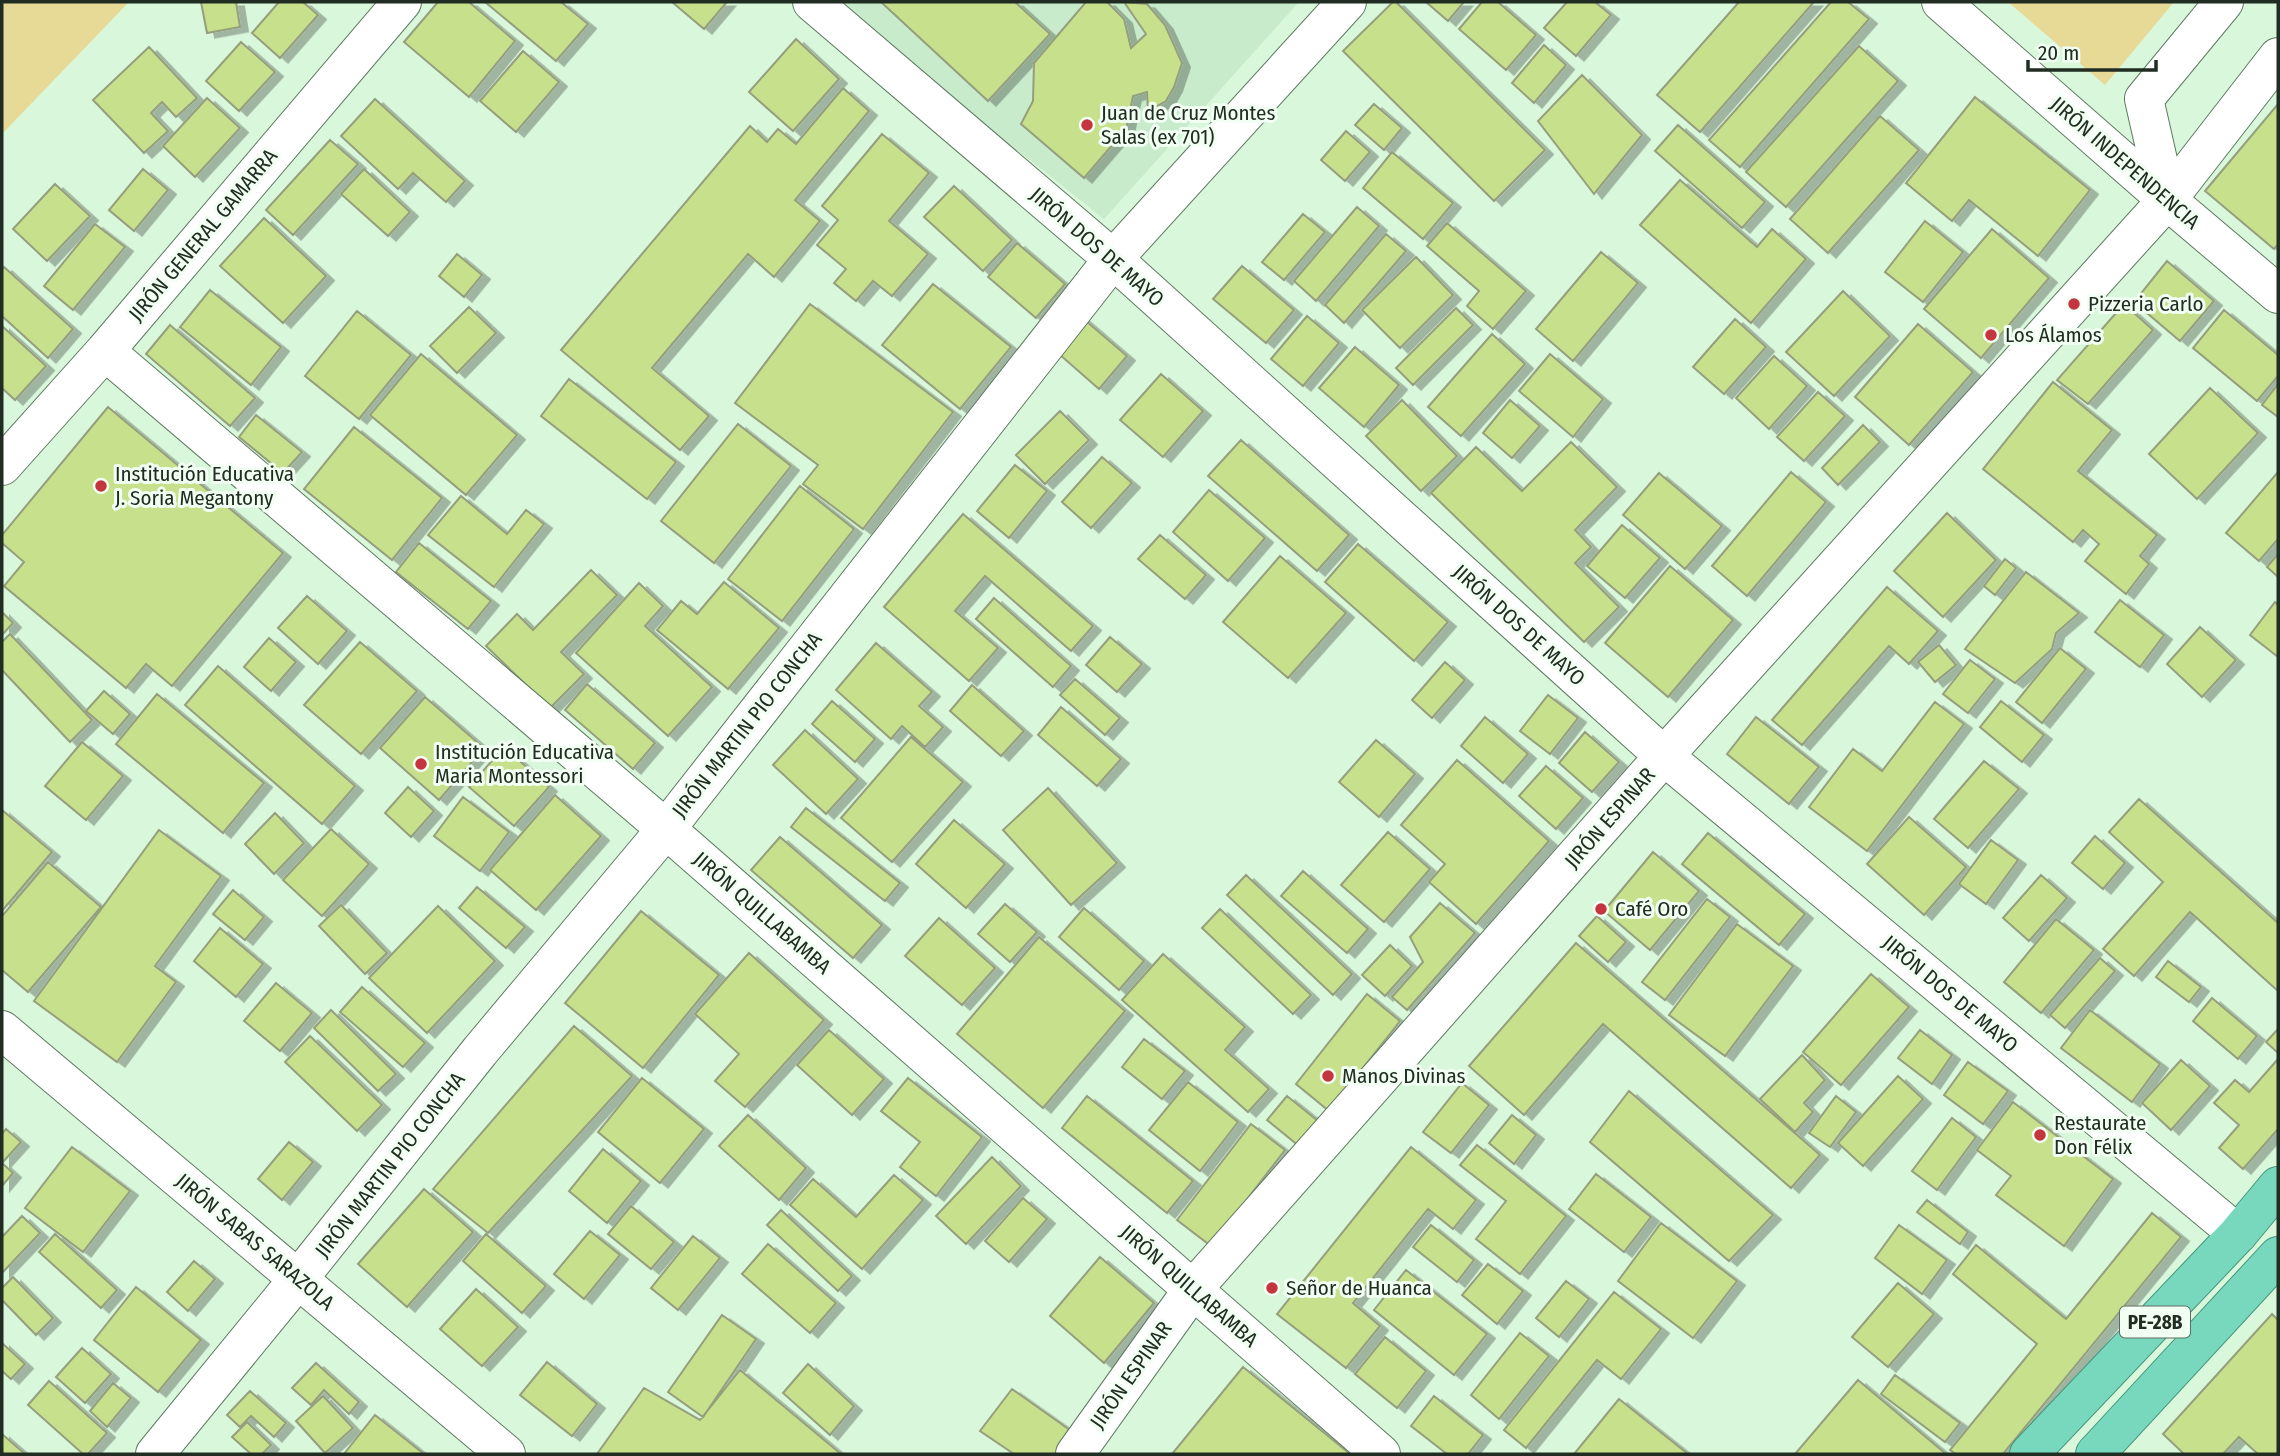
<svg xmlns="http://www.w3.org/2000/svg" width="2280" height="1456" viewBox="0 0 2280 1456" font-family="'Fira Sans Condensed',sans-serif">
<defs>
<filter id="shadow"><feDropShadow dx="8" dy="4.5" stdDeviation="0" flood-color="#0004"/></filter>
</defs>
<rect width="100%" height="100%" fill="#d9f7db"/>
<path fill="#c8ebcb" d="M831,2H1299L1104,219Z"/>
<path fill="#e7d996" d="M2,2H129L2,134Z
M2008,2H2174L2105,85Z"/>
<path fill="#c7e08c" stroke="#959f7e" stroke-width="2" filter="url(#shadow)" d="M201,2H236L240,27L207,33Z
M279,2H303L318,15L280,58L252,33Z
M438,2H469L515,41L469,97L404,42Z
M485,2H561L588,24L556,61Z
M672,2H727L704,29Z
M881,2H1015L1050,34L988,101Z
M1086,2H1107L1124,19L1131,48L1146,34L1124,2L1147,4L1165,25L1182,63L1174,87L1166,101L1148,111L1147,92L1133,96L1126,129L1084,178L1021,124L1033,101L1034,63Z
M1393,2H1396L1545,150L1494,201L1343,51Z
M1426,2H1464L1448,21Z
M1482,2H1498L1536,35L1506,70L1459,29Z
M1567,2H1595L1611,15L1576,56L1544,28Z
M1739,2H1814L1700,132L1657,95Z
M1831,2H1848L1869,19L1740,167L1709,140Z
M796,39L839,79L793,131L749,92Z
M241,42L275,72L239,111L206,81Z
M1544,45L1566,65L1534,103L1512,83Z
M1859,46L1898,81L1786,207L1746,172Z
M149,47L197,98L176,117L162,102L151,113L168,131L144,153L93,100Z
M523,51L559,82L516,132L480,101Z
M1582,75L1642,135L1594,194L1538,121Z
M843,88L869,111L795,200L820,221L774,277L748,254L652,368L709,416L680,450L561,350L750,126L767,142L778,129L796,144Z
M1975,97L2090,190L2038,256L1969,200L1952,221L1906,183Z
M207,98L240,128L195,177L163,146Z
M375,99L465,181L446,202L413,173L398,189L341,136Z
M1374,104L1402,128L1384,150L1355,125Z
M2278,104V244L2274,249L2205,191Z
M1880,116L1919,150L1828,253L1790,219Z
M1678,125L1765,202L1742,228L1655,151Z
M1346,131L1370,152L1345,181L1321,160Z
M882,134L929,173L889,221L928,254L892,296L873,281L856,301L834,283L846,269L817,245L838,220L822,206Z
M330,140L358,164L293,235L266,210Z
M1392,152L1453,203L1423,239L1363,188Z
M143,169L168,190L134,231L109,210Z
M364,169L410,212L388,236L341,194Z
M1680,180L1757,247L1772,229L1806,259L1751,323L1640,225Z
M55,184L90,216L47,261L13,229Z
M954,186L1012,240L983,271L924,217Z
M1357,207L1379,226L1316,301L1294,281Z
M1303,214L1325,232L1284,280L1262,262Z
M264,218L326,276L283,323L220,266Z
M1925,221L1963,252L1923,302L1885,272Z
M1447,223L1526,291L1493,329L1467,306L1479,291L1427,246Z
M95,224L125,247L73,310L44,286Z
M1992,229L2049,278L1981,358L1924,309Z
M1386,234L1406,251L1344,323L1325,305Z
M1017,243L1065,284L1036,318L988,277Z
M1601,252L1638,283L1573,361L1536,329Z
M457,254L482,275L464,297L439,276Z
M1416,257L1453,295L1400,348L1362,310Z
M2167,261L2214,301L2180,341L2134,302Z
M1242,266L1294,310L1266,343L1213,299Z
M4,267L73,329L48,358L2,316V270Z
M933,284L1011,347L960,409L882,345Z
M210,290L281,347L251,385L180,327Z
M1843,291L1890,336L1834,396L1786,352Z
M810,304L953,412L863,529L803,484L818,465L735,403Z
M2124,304L2153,330L2088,404L2057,380Z
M469,307L496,333L457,373L430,346Z
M1456,308L1473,325L1413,385L1396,368Z
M2224,310L2278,355V376L2257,401L2193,348Z
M357,311L411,355L359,419L305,376Z
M1079,315L1127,356L1099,389L1051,347Z
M1307,316L1339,343L1303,386L1271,359Z
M1735,319L1766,347L1724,394L1693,367Z
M1918,324L1973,372L1909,445L1855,397Z
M170,325L255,398L230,426L146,354Z
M2,326L46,366L15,400L2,388Z
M1492,334L1525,364L1461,436L1428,407Z
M1355,347L1399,385L1364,427L1319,388Z
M421,354L517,435L466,495L370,415Z
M1550,354L1603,399L1573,437L1519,391Z
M1774,356L1807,386L1769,429L1736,398Z
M1161,374L1203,411L1163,457L1120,420Z
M569,379L676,462L647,499L541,416Z
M2053,382L2112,430L2078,471L2157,535L2140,556L2149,564L2126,594L2085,561L2099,544L2083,530L2073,542L1983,469Z
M2278,384V417L2262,405Z
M2210,388L2258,433L2197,499L2149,454Z
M1818,392L1845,416L1804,461L1777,437Z
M1402,400L1457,456L1421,491L1366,436Z
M1510,400L1540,426L1512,458L1483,433Z
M108,407L283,553L172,686L146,664L126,688L4,586L24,562L2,543V535Z
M1060,411L1089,440L1045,484L1016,455Z
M256,415L302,452L283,473L239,437Z
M738,424L791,466L714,563L661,521Z
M1863,425L1880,442L1838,485L1822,468Z
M354,427L442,498L392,560L304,489Z
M1241,440L1349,535L1317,571L1208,476Z
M1571,442L1617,487L1575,530L1591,547L1575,563L1619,607L1584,642L1431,493L1476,447L1522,491Z
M1102,457L1132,483L1091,528L1062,502Z
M1015,465L1047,491L1009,538L977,511Z
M1791,472L1826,502L1747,596L1712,566Z
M2278,472V539L2259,561L2226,533Z
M1659,473L1722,526L1685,569L1623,515Z
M800,486L854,529L782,621L728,579Z
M1209,490L1265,538L1228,581L1173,532Z
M461,496L507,534L526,510L544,524L494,587L428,535Z
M1947,513L1996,560L1943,617L1894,571Z
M963,514L1093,626L1071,651L985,576L955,611L998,648L969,681L884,607Z
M1622,525L1660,558L1625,598L1587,566Z
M1160,535L1206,575L1185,599L1138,559Z
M419,543L491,601L468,629L396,572Z
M1358,544L1448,622L1414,661L1325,582Z
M2278,554V577L2267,567Z
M1280,556L1346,613L1288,678L1223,622Z
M2005,559L2016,568L1995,595L1984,586Z
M1670,566L1733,620L1668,697L1605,643Z
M591,570L617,595L561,652L584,674L550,708L486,646L517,614L533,630Z
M2026,572L2079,613L2056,633L2052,649L2015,683L1965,649Z
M724,582L779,628L728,689L657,630L681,601L697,614Z
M639,583L663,606L645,626L712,687L668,736L576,653Z
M1887,587L1938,631L1909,664L1889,646L1802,745L1772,720Z
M307,596L347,631L318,664L278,628Z
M994,598L1071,666L1053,687L976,619Z
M2120,600L2164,635L2140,667L2095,632Z
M2275,602L2278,605V657L2250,635Z
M2,612L13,623L2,635Z
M2200,627L2236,660L2202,697L2167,664Z
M10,634L92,720L70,742L2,670V642Z
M1110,637L1142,664L1117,692L1086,665Z
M269,638L296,662L271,691L244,667Z
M360,642L417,691L361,754L304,705Z
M876,643L932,692L919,706L943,727L925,747L902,726L891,739L836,690Z
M1939,645L1956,665L1935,682L1918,662Z
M2060,648L2086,669L2042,723L2016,702Z
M1970,660L1995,679L1968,713L1943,694Z
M1445,662L1465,680L1432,718L1412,700Z
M218,666L355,786L322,824L185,705Z
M1075,679L1120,718L1105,735L1060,695Z
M587,684L655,743L633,769L565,710Z
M972,685L1024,731L1001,756L950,711Z
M104,691L130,714L113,734L86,711Z
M157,694L264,783L223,833L116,744Z
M1548,695L1578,718L1550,754L1520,731Z
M425,697L484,748L439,800L380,748Z
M832,701L875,739L855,762L812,724Z
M2001,701L2044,735L2022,762L1980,727Z
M1935,702L1964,724L1867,851L1809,807L1853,749L1882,771Z
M1061,707L1121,759L1097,786L1038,735Z
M1485,717L1528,754L1503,783L1461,746Z
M1756,717L1819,767L1789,804L1727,754Z
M805,730L858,779L826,814L773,765Z
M1585,732L1619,762L1592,792L1559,763Z
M911,737L963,782L892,862L841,818Z
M1376,740L1415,774L1379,817L1339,782Z
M82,742L123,776L86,820L45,786Z
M504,747L549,787L514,826L469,787Z
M1457,760L1549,841L1476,924L1429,882L1445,864L1401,825Z
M1984,761L2019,789L1968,848L1934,819Z
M1546,766L1583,798L1556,829L1519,796Z
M408,787L434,811L411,837L385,813Z
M1048,788L1117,863L1071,905L1003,830Z
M555,795L601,836L536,910L490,870Z
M463,797L509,832L480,871L434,836Z
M2139,799L2278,923V991L2190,912L2134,976L2103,949L2163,882L2109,832Z
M806,808L900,883L885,901L791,827Z
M2,810L52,852L2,911Z
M275,813L304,843L274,874L245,844Z
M1909,817L1966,867L1924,915L1867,864Z
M954,820L1005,864L966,908L916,864Z
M331,829L369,864L322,916L283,880Z
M159,830L221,876L155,966L176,982L117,1062L34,1001Z
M1388,832L1430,869L1384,922L1341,885Z
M1708,833L1805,914L1779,945L1682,864Z
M2095,836L2125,863L2103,889L2072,863Z
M780,837L882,925L853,958L751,870Z
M1991,840L2018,860L1986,904L1959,884Z
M1653,852L1699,891L1650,950L1604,911Z
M48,862L101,907L28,992L2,970V916Z
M1303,871L1368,929L1347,953L1281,896Z
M1246,875L1352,974L1333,995L1227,895Z
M2041,875L2067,898L2029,941L2003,918Z
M477,887L525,927L506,948L459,908Z
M233,890L264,917L245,940L213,914Z
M1707,899L1730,917L1665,1000L1642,982Z
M1440,903L1475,933L1407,1010L1392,997L1423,962L1410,937Z
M1005,904L1037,932L1010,962L978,934Z
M341,905L387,953L365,974L319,926Z
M438,906L495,961L427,1033L369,978Z
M1084,908L1144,961L1119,990L1059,937Z
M1220,909L1311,995L1293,1014L1202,928Z
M641,911L719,975L643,1068L565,1003Z
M1597,916L1626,942L1608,962L1579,936Z
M939,918L995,968L962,1005L905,956Z
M2056,919L2094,950L2041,1013L2004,982Z
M1737,924L1793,966L1725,1056L1669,1015Z
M220,928L263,964L236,997L194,961Z
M1039,937L1125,1011L1043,1108L957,1034Z
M1576,943L1820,1155L1791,1188L1603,1024L1524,1115L1469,1066Z
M1390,945L1412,966L1385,996L1362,975Z
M749,953L824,1020L745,1107L715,1081L739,1054L695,1014Z
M1163,954L1245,1027L1225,1050L1269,1089L1248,1112L1122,1000Z
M2100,958L2115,971L2065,1028L2050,1015Z
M2168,961L2201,987L2189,1002L2156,977Z
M1871,974L1909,1007L1841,1085L1803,1052Z
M276,983L312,1013L280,1051L244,1021Z
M362,987L425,1043L403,1067L340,1012Z
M1367,994L1400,1021L1329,1111L1296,1084Z
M2212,998L2257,1036L2238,1059L2193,1021Z
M331,1010L396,1074L378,1091L314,1028Z
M2090,1010L2160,1064L2132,1102L2061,1048Z
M574,1026L632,1076L488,1233L433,1189Z
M2278,1029V1053L2266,1042Z
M829,1030L884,1079L852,1115L797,1065Z
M1920,1030L1952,1055L1932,1084L1898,1058Z
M310,1036L382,1105L357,1131L285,1062Z
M1144,1039L1185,1071L1162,1099L1122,1067Z
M1802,1055L1825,1080L1804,1103L1813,1112L1795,1132L1760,1099Z
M2278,1059V1129L2243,1169L2219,1148L2239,1125L2214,1103L2235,1080L2249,1092Z
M2181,1060L2210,1086L2171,1130L2142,1103Z
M1968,1062L2008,1091L1983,1124L1944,1095Z
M1898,1076L1923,1099L1863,1166L1838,1143Z
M642,1078L704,1129L660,1183L598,1132Z
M908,1078L982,1137L936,1196L900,1167L920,1142L881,1111Z
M1188,1082L1238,1122L1200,1171L1149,1130Z
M1462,1083L1489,1105L1451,1153L1423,1132Z
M1629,1091L1773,1215L1729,1261L1590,1142Z
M1087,1096L1193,1181L1167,1213L1062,1128Z
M1287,1096L1318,1121L1299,1146L1267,1120Z
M1836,1096L1856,1112L1830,1147L1809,1133Z
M2013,1102L2113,1179L2064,1246L1996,1195L2011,1176L1977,1150Z
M748,1115L806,1168L779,1200L719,1146Z
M1512,1115L1536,1135L1514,1164L1489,1143Z
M1952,1118L1976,1137L1937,1190L1912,1171Z
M1251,1124L1285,1150L1211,1246L1177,1220Z
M6,1129L21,1142L2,1163L13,1173L2,1186V1134Z
M289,1142L313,1162L282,1200L258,1179Z
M1477,1145L1566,1216L1520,1274L1476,1239L1506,1201L1460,1165Z
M72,1147L130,1191L83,1252L25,1208Z
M1411,1147L1476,1200L1453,1229L1428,1209L1353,1303L1380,1326L1346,1368L1277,1314Z
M603,1149L641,1181L607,1223L569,1191Z
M992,1157L1021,1186L966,1244L936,1216Z
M1596,1174L1651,1217L1624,1252L1569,1209Z
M894,1175L923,1200L862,1269L790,1205L813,1179L856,1217Z
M424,1189L473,1232L407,1307L358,1264Z
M1023,1198L1047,1219L1009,1262L985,1241Z
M1927,1200L1968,1232L1960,1244L1917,1212Z
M631,1206L674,1242L651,1269L608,1234Z
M781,1210L852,1276L838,1291L767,1225Z
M2152,1213L2181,1237L2003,1454H1956L1950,1450L2037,1344L1953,1274L1976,1245L2066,1319Z
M22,1216L40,1233L2,1273V1237Z
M1661,1223L1737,1281L1693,1338L1618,1281Z
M1431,1225L1474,1260L1457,1282L1413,1247Z
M1899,1225L1947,1260L1922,1294L1875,1258Z
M590,1231L620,1255L584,1299L554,1274Z
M55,1234L117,1290L101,1308L39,1252Z
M486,1234L546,1286L522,1313L463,1261Z
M693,1236L720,1258L678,1310L651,1288Z
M768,1244L836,1303L810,1333L742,1274Z
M1100,1257L1154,1303L1104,1363L1050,1316Z
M194,1261L215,1279L188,1311L167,1292Z
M1488,1264L1523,1291L1497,1324L1462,1295Z
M1406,1270L1487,1334L1454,1375L1374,1310Z
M13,1277L53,1318L36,1335L2,1300V1288Z
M1566,1281L1589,1299L1559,1337L1536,1318Z
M1898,1283L1934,1314L1888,1367L1852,1337Z
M136,1287L201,1340L158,1392L94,1340Z
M476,1289L518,1327L482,1366L440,1329Z
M1614,1292L1661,1329L1621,1379L1597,1360L1526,1448L1504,1430Z
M2272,1314L2278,1320V1454H2258L2239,1437L2223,1454H2184L2163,1434Z
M722,1315L756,1339L703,1417L668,1392Z
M1520,1333L1549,1356L1499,1419L1471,1395Z
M1385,1337L1426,1371L1397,1408L1355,1374Z
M2,1343L25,1364L11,1379L2,1371Z
M82,1348L111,1374L85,1403L56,1377Z
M547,1362L597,1404L572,1436L520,1395Z
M316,1363L359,1402L349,1414L324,1390L311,1405L292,1388Z
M808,1364L854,1406L830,1435L783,1393Z
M1243,1367L1349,1453L1348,1454H1172Z
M740,1370L841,1454H597L644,1388L700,1420Z
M1895,1375L1960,1423L1945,1442L1881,1394Z
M1858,1380L1946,1454H1795Z
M49,1381L107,1433L88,1454H83L28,1405Z
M113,1383L131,1398L107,1427L90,1411Z
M1012,1389L1074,1433L1056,1454H1014L980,1431Z
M250,1391L286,1423L274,1437L251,1416L240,1427L227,1415Z
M323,1396L353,1428L325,1453L296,1421Z
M1434,1396L1483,1435L1468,1454H1447L1411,1426Z
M1619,1399L1688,1454H1574Z
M375,1415L424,1454H344Z
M247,1422L271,1445L262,1454H251L232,1437Z
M2,1434L25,1454H2Z"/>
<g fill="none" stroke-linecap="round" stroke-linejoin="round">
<g stroke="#5e7961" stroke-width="40">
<path id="minor" d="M812,2L1113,259L1664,756L2238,1234
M1941,2L2167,200L2278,294
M2167,200L2144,99L2224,2
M105,351L666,829L1381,1454
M2,466L105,351L402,2
M2,1030L506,1454
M155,1454L299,1278L480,1051L666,829L1113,259L1347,2
M1075,1454L1193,1289L1664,756L2167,200L2278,57"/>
</g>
<g stroke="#44957c" stroke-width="40">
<path id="trunk" d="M2029,1454L2238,1234L2278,1186
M2095,1454L2278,1256"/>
</g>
<use href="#minor" stroke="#fff" stroke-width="38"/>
<use href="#trunk" stroke="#78d8be" stroke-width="38"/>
</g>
<g fill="#c4353d" stroke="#f2fff3" stroke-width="2.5">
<circle cx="1087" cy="125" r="7"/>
<circle cx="2074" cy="304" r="7"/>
<circle cx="1991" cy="335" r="7"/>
<circle cx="101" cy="486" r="7"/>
<circle cx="421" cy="764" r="7"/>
<circle cx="1601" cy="909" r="7"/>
<circle cx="1328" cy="1076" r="7"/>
<circle cx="2040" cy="1135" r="7"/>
<circle cx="1272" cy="1288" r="7"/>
</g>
<g text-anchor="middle" stroke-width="6" stroke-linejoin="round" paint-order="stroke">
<rect fill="#f2fff3" stroke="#606b61" stroke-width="2" x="2120" y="1306.5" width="70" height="31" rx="5"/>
<g font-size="19" font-weight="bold" fill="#212c22">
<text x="2155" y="1329">PE-28B</text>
</g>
<g font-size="21" fill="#212c22" stroke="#f2fff3" text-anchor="start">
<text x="1101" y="120">Juan de Cruz Montes<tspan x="1101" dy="24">Salas (ex 701)</tspan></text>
<text x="2088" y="311">Pizzeria Carlo</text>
<text x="2005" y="342">Los Álamos</text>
<text x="115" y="481">Institución Educativa<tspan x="115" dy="24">J. Soria Megantony</tspan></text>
<text x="435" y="759">Institución Educativa<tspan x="435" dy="24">Maria Montessori</tspan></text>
<text x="1615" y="916">Café Oro</text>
<text x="1342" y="1083">Manos Divinas</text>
<text x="2054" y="1130">Restaurate<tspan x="2054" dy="24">Don Félix</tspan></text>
<text x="1286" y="1295">Señor de Huanca</text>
</g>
<g font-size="21" fill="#212c22" stroke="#f2fff3">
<text transform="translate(2125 163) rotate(41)" y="7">JIRÓN INDEPENDENCIA</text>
<text transform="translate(203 235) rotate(-50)" y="7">JIRÓN GENERAL GAMARRA</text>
<text transform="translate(1097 247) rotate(41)" y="7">JIRÓN DOS DE MAYO</text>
<text transform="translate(1519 625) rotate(42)" y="7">JIRÓN DOS DE MAYO</text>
<text transform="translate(747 725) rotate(-52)" y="7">JIRÓN MARTIN PIO CONCHA</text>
<text transform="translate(1610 818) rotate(-49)" y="7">JIRÓN ESPINAR</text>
<text transform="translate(762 913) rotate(41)" y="7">JIRÓN QUILLABAMBA</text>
<text transform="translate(1950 994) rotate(40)" y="7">JIRÓN DOS DE MAYO</text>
<text transform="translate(390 1165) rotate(-52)" y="7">JIRÓN MARTIN PIO CONCHA</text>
<text transform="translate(255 1242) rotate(40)" y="7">JIRÓN SABAS SARAZOLA</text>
<text transform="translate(1189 1286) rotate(41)" y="7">JIRÓN QUILLABAMBA</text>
<text transform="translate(1131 1375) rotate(-55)" y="7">JIRÓN ESPINAR</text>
</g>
</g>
<rect width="2280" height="1456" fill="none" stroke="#212c22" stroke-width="7"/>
<path d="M2028 60v10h128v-10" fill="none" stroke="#212c22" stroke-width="3.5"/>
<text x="2038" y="60" font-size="21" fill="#212c22" stroke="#f2fff3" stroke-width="5" paint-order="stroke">20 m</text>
</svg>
